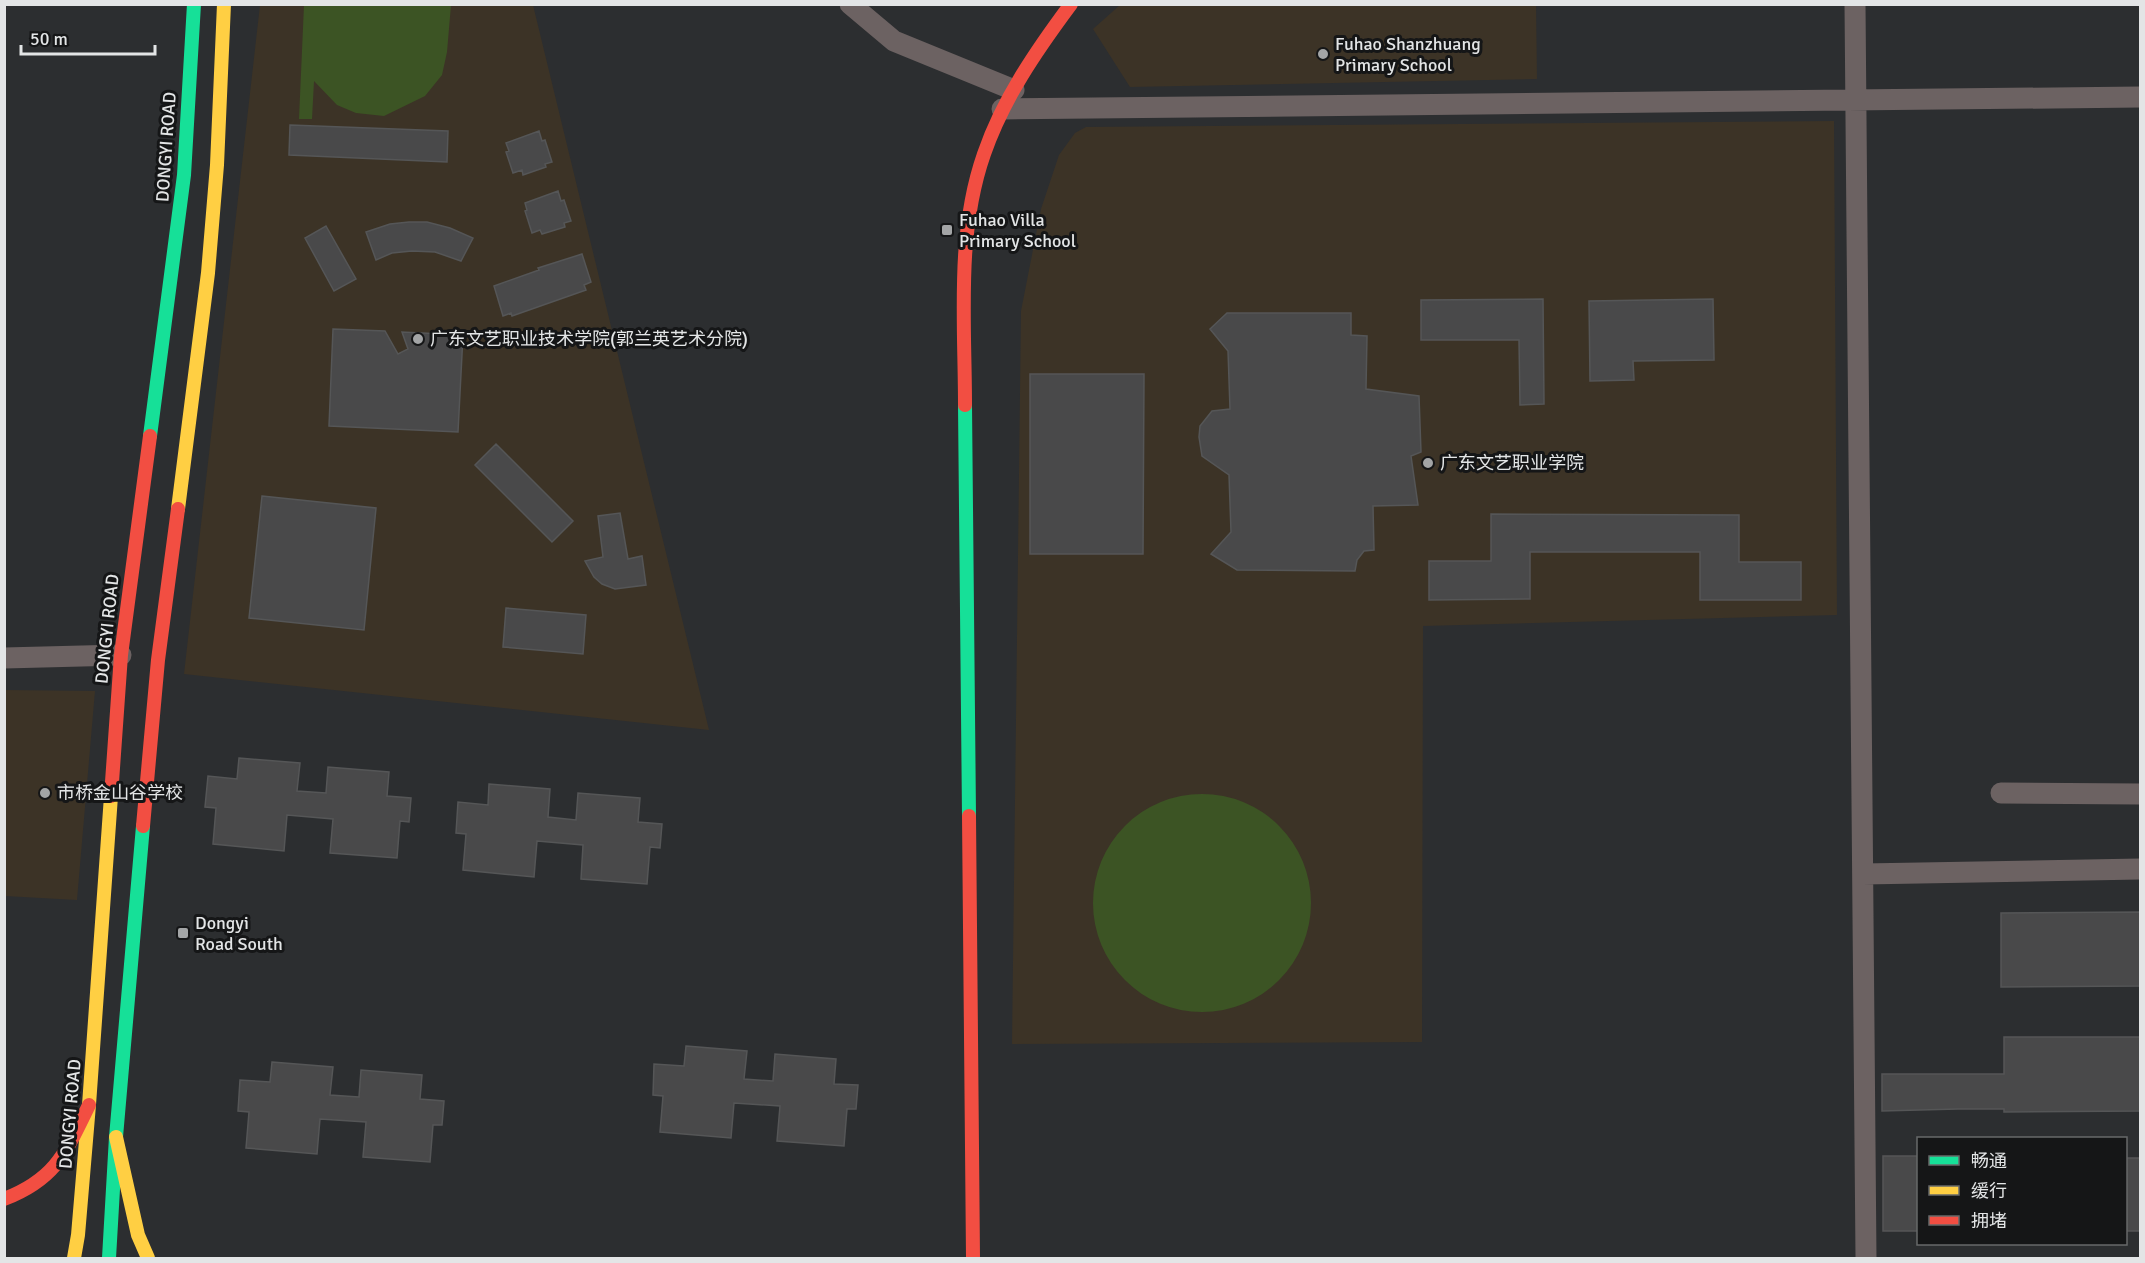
<svg xmlns="http://www.w3.org/2000/svg" width="2145" height="1263" viewBox="0 0 2145 1263" font-family="Signika,'Noto Sans SC',sans-serif">
<rect width="100%" height="100%" fill="#2c2e30"/>
<path fill="#3c3326" d="M260,5H533L709,730L184,674Z
M1120,5H1536L1537,79L1130,87L1093,29Z
M1834,121L1837,615L1423,626L1422,1042L1012,1044L1021,311L1041,209L1059,155L1075,133L1086,127Z
M4,690L95,691L77,900L5,896Z"/>
<path fill="#3c5424" d="M304,5H451L447,52L442,75L425,96L384,116L356,113L337,105L314,81L312,119H299Z
M1093 903a109 109 0 1 1 218 0a109 109 0 1 1-218 0Z"/>
<path fill="#49494a" stroke="#555657" stroke-width="1.5" d="M290,125L448,131L447,162L289,155Z
M539,131L542,141L545,140L552,162L545,164L546,167L523,175L522,170L513,173L506,152L509,151L506,143Z
M558,191L561,201L564,200L571,221L564,223L565,227L542,234L540,230L532,233L525,211L527,210L525,203Z
M409,222H427L450,228L473,238L461,261L435,252L412,251L392,253L376,260L366,232L390,224Z
M326,226L356,279L334,291L305,238Z
M582,254L591,282L584,285L586,290L512,316L511,313L503,316L494,286L539,270L538,268Z
M1543,299L1544,404L1520,405L1519,340H1421V300Z
M1713,299L1714,360L1633,361L1634,380L1590,381L1589,301Z
M1227,313H1351V335L1367,336L1366,389L1419,396L1421,452L1411,456L1418,505L1373,506L1374,550L1364,551L1357,560L1355,571L1237,570L1211,554L1231,532L1229,475L1202,456L1199,437L1200,426L1212,411L1230,409L1228,351L1210,329Z
M333,329L385,331L398,354L408,349L402,332L463,335L458,432L329,426Z
M1030,374H1144L1143,554H1030Z
M496,444L573,521L552,542L475,465Z
M262,496L376,508L364,630L249,618Z
M620,513L628,559L642,556L646,585L615,589L602,584L594,577L585,561L603,557L598,516Z
M1491,514L1739,515V562H1801V600H1700V552H1530V599L1429,600V561H1491Z
M506,608L586,615L583,654L503,647Z
M239,758L300,763L297,791L326,793L328,767L389,772L387,796L411,798L409,822L400,821L397,858L330,853L333,819L287,815L284,851L213,844L216,808L205,807L208,776L237,779Z
M489,784L550,789L548,817L576,820L578,793L640,798L638,822L662,824L660,848L650,847L647,884L581,879L583,845L537,841L534,877L463,870L466,834L456,833L458,802L488,805Z
M2140,912V986L2001,987V913Z
M2004,1037H2140V1111L2004,1112V1109H1958L1882,1111V1074H2004Z
M686,1046L747,1051L744,1079L773,1081L775,1054L836,1059L834,1084L858,1085L856,1109H847L844,1146L777,1141L780,1106L734,1103L731,1138L660,1132L663,1096L653,1095L654,1064L684,1066Z
M272,1062L333,1067L330,1095L359,1097L361,1070L422,1075L420,1099L444,1101L442,1125H433L430,1162L363,1157L366,1122L320,1119L317,1154L246,1148L249,1112L238,1111L240,1080L270,1082Z
M1883,1156H1918V1231H1883Z
M2126,1158H2140V1231H2126Z"/>
<g fill="none" stroke-linecap="round" stroke-linejoin="round">
<path stroke="#6c6262" stroke-width="21" d="M850,4L894,41L1014,90
M1855,4L1866,1258
M1002,109L2140,97
M4,658L121,655
M2001,793L2140,794
M1863,874L2140,869"/>
<path stroke="#16e098" stroke-width="14" d="M965,405L969,816
M150,436L184,175L194,4
M109,1258L116,1137L143,826"/>
<path stroke="#ffcf43" stroke-width="14" d="M178,509L208,273L217,165L224,4
M116,1137L138,1235L148,1258
M74,1258L78,1235L89,1105L111,796"/>
<path stroke="#f24e42" stroke-width="14" d="M965,405C965,322 956,234 984,154C1003,99 1036,51 1071,4
M111,796L121,655L150,436
M969,816L973,1258
M143,826L158,660L178,509
M4,1199C56,1179 66,1152 89,1105"/>
</g>
<g fill="#a3a5a6" stroke="#151617" stroke-width="2">
<circle cx="1323" cy="54" r="6"/>
<rect x="941" y="224" width="12" height="12" rx="3"/>
<circle cx="418" cy="339" r="6"/>
<circle cx="1428" cy="463" r="6"/>
<circle cx="45" cy="793" r="6"/>
<rect x="177" y="927" width="12" height="12" rx="3"/>
</g>
<g text-anchor="middle" stroke-width="6" stroke-linejoin="round" paint-order="stroke">
<g font-size="18" fill="#e3e5e6" stroke="#151617" text-anchor="start">
<text x="1335" y="50">Fuhao Shanzhuang<tspan x="1335" dy="21">Primary School</tspan></text>
<text x="959" y="226">Fuhao Villa<tspan x="959" dy="21">Primary School</tspan></text>
<text x="430" y="345">广东文艺职业技术学院(郭兰英艺术分院)</text>
<text x="1440" y="469">广东文艺职业学院</text>
<text x="57" y="799">市桥金山谷学校</text>
<text x="195" y="929">Dongyi<tspan x="195" dy="21">Road South</tspan></text>
</g>
<g font-size="18" fill="#e3e5e6" stroke="#151617">
<text transform="translate(166 147) rotate(-86)" y="6">DONGYI ROAD</text>
<text transform="translate(107 629) rotate(-84)" y="6">DONGYI ROAD</text>
<text transform="translate(70 1114) rotate(-85)" y="6">DONGYI ROAD</text>
</g>
</g>
<rect width="2145" height="1263" fill="none" stroke="#e3e5e6" stroke-width="12"/>
<rect x="1917" y="1137" width="210" height="108" fill="#151617" stroke="#67696a" stroke-width="1.5"/>
<rect x="1929" y="1156" width="30" height="9" fill="#16e098" stroke="#67696a" stroke-width="1.5"/>
<text x="1971" y="1167" font-size="18" fill="#e3e5e6">畅通</text>
<rect x="1929" y="1186" width="30" height="9" fill="#ffcf43" stroke="#67696a" stroke-width="1.5"/>
<text x="1971" y="1197" font-size="18" fill="#e3e5e6">缓行</text>
<rect x="1929" y="1216" width="30" height="9" fill="#f24e42" stroke="#67696a" stroke-width="1.5"/>
<text x="1971" y="1227" font-size="18" fill="#e3e5e6">拥堵</text>
<path d="M21 45v9h134v-9" fill="none" stroke="#e3e5e6" stroke-width="3"/>
<text x="30" y="45" font-size="18" fill="#e3e5e6" stroke="#151617" stroke-width="4.5" paint-order="stroke">50 m</text>
</svg>
